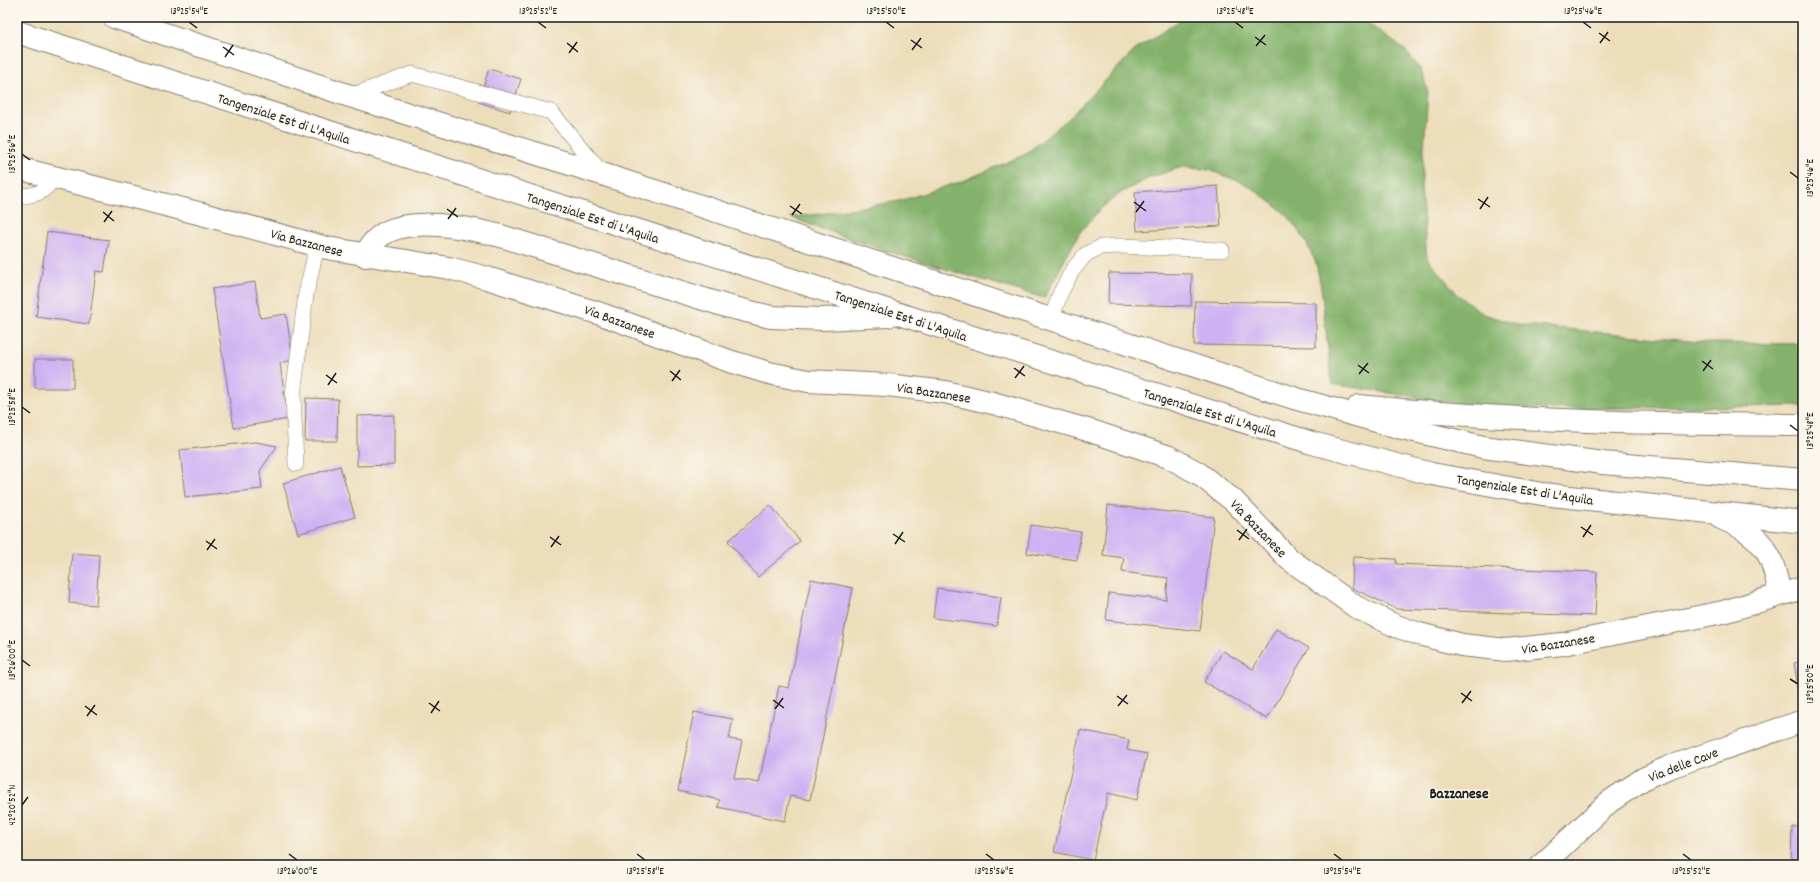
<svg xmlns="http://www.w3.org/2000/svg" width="1820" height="882" viewBox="0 0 1820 882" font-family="Dekko,sans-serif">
<rect width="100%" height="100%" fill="#fbf7ec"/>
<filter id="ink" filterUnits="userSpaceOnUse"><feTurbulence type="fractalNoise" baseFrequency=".025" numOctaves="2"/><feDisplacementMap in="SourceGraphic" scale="8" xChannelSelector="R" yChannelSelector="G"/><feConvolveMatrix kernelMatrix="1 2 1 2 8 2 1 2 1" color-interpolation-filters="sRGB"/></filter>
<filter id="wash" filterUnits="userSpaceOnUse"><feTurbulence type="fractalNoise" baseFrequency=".012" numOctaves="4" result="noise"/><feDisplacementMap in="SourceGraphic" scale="16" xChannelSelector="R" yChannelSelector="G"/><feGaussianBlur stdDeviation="0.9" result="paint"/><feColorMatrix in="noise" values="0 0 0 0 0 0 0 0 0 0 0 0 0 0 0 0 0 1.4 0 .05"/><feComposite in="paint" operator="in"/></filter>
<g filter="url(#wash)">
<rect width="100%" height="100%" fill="#eddebb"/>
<path fill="#84b26c" stroke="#506744" d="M1185,17H1359L1405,50L1421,70L1428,92L1421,189L1427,258L1458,295L1484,314L1515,324L1710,343L1803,344V406L1543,409L1472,406L1332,384L1321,287L1316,263L1305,240L1287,215L1267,199L1246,184L1209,170L1182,167L1151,177L1122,192L1100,209L1080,232L1044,298C959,273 873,249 790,217L820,214L899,201L963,181L1024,155L1067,120L1136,49Z"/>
<g id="blocks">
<path fill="#cdb1f3" d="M489,69L521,79L510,112L478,102Z
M1218,186L1221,226L1137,231L1135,192Z
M47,232L109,240L104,272L96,271L89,324L36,317Z
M1109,273L1192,274L1191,306L1108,304Z
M255,282L260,318L286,314L293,360L280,363L288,419L234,428L212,289Z
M1195,301L1316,303V347L1194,345Z
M35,359H73V388H35Z
M306,398L338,399L337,441H305Z
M394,415V465L357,466V416Z
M256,442L277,446L260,471L262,489L185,497L180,450Z
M340,466L355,517L298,534L283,483Z
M770,505L800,541L758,577L728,541Z
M1108,505L1214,517L1200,631L1106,620L1109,593L1166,600L1168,578L1122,572L1124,558L1103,555Z
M1031,525L1081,532L1077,560L1027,553Z
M72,553L99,555L96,605L69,603Z
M1353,557L1396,559V564L1597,572L1595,616L1397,609L1352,588Z
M811,579L853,588L810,800L790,796L785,821L718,807L720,800L678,791L694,712L733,719L729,739L742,741L734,778L759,783L779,686L789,688Z
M937,588L1001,597L997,626L933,618Z
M1276,629L1309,648L1267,719L1204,682L1223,651L1253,669Z
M1803,661V704L1801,705L1794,663Z
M1080,730L1129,740L1127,750L1147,754L1137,800L1108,793L1093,860L1054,852Z
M1792,827H1803V865H1791Z"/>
</g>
</g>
<g filter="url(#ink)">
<use href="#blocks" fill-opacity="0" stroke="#847d6c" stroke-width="1"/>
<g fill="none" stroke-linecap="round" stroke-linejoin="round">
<g stroke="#847d6c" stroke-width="16">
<path id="lane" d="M350,96L412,74L551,112L602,173
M17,196C35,196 45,193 54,177
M1051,320L1060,294L1072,271L1085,255L1092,251L1101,247L1120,246L1222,250
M296,464L293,395L306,294L317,246"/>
</g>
<g stroke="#847d6c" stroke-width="24">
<path id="street" d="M17,168L202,214L327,248L449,268L487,278L601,314L729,361L769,373L808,381L887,385L945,392L993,403L1091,431L1169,457L1198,473L1234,501L1289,559L1356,607L1396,626L1419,634L1462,645L1506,650L1563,644L1723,612L1803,588
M1542,865L1609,802L1643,779L1667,768L1803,721"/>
</g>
<g stroke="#847d6c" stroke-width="24">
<path id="highway" d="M114,17L350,96L602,174L1297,399L1398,427L1483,447L1603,463L1803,480
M17,32L902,315L1312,443L1432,474L1542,494L1803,522
M366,256C381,208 464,227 501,236L726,306L771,317L822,319L888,316
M1359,406C1507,421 1655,424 1803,425
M1721,518C1740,526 1761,537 1770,558C1775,569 1777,582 1780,594"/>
</g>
<use href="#lane" stroke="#fff" stroke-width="15"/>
<use href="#street" stroke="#fff" stroke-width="22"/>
<use href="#highway" stroke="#fff" stroke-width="22"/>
</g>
</g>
<path fill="none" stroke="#1c1c1c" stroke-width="1.5" d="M189,22L197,28M538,22L546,28M886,22L894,28M1235,22L1243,28M1583,22L1591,28M1599,33L1610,41M1255,37L1266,45M911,40L922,48M567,43L578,52M1600,43L1608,32M1256,46L1265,35M223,47L234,55M912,50L921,38M569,53L577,42M225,57L233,45M22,154L30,160M1790,172L1798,178M1478,199L1490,207M1134,202L1146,211M790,206L802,214M447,209L458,217M1480,209L1488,197M103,212L114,221M1136,212L1144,201M792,215L800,204M448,219L456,208M104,222L112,211M1702,361L1713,369M1358,365L1369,373M1014,368L1025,376M670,371L681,380M1703,371L1711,360M1359,374L1368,363M326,375L337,383M1015,378L1024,366M672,381L680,370M328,385L336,373M22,407L30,413M1790,425L1798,431M1581,527L1593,535M1237,530L1249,539M893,534L905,542M550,537L561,545M1583,537L1591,525M1239,540L1247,529M206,541L217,549M895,544L903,532M551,547L559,536M207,550L215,539M22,660L30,666M1790,679L1798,684M1461,693L1472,701M1117,696L1128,704M773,700L784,708M429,703L440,711M1462,703L1471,691M85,706L97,715M1118,706L1127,695M775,709L783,698M431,713L439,701M87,716L95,705M22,805L28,797M289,854L297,860M637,854L645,860M986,854L994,860M1334,854L1342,860M1683,854L1691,860"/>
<g text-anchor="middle" stroke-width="3" stroke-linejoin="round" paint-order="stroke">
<g font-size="14" fill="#1c1c1c" stroke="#fbf7ec">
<text transform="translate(284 118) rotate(18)" y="5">Tangenziale Est di L'Aquila</text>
<text transform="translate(593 217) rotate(18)" y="5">Tangenziale Est di L'Aquila</text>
<text transform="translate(307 242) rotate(15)" y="5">Via Bazzanese</text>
<text transform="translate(901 315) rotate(18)" y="5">Tangenziale Est di L'Aquila</text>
<text transform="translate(620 321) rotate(20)" y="5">Via Bazzanese</text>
<text transform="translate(934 392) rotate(9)" y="5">Via Bazzanese</text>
<text transform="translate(1210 412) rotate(17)" y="5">Tangenziale Est di L'Aquila</text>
<text transform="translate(1525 489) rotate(9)" y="5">Tangenziale Est di L'Aquila</text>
<text transform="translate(1259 528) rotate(46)" y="5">Via Bazzanese</text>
<text transform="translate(1558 643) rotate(-9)" y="5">Via Bazzanese</text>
<text transform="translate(1683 764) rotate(-21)" y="5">Via delle Cave</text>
</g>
<g font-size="15" font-weight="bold" fill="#1c1c1c" stroke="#fbf7ec">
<text x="1459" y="798">Bazzanese</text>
</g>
</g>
<rect width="1820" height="882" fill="none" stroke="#fbf7ec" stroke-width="44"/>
<rect x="22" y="22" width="1776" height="838" fill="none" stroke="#1c1c1c" stroke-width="1.5"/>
<g font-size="10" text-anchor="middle" fill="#1c1c1c">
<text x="189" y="14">13°25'54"E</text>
<text x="538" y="14">13°25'52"E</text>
<text x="886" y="14">13°25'50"E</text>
<text x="1235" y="14">13°25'48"E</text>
<text x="1583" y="14">13°25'46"E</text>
<text transform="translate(11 154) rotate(-90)" y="4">13°25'56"E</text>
<text transform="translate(1809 178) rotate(-90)" y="4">13°25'46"E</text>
<text transform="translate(11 407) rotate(-90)" y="4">13°25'58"E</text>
<text transform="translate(1809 431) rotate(-90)" y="4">13°25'48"E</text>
<text transform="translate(11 660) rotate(-90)" y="4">13°26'00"E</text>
<text transform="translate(1809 684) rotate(-90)" y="4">13°25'50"E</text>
<text transform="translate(11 805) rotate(-90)" y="4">42°20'52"N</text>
<text x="297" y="874">13°26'00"E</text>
<text x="645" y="874">13°25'58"E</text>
<text x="994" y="874">13°25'56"E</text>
<text x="1342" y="874">13°25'54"E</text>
<text x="1691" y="874">13°25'52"E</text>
</g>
</svg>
